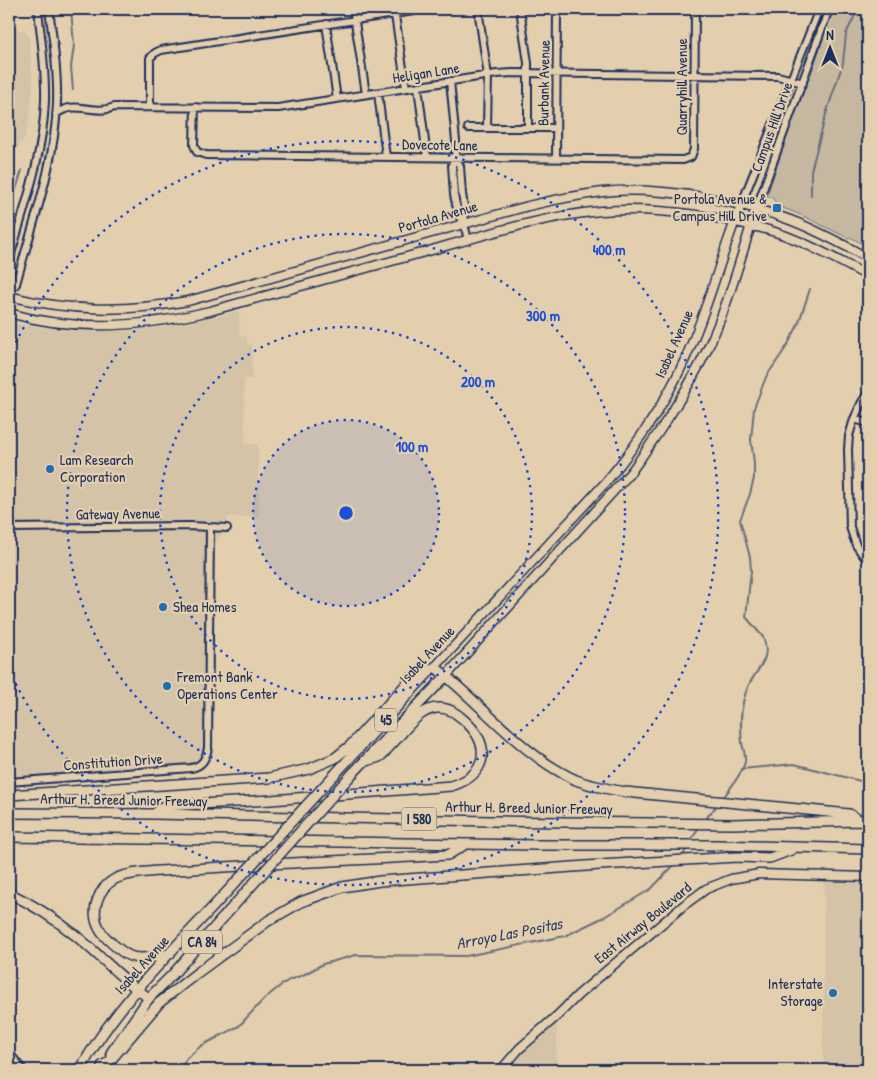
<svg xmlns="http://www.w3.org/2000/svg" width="877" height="1079" viewBox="0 0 877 1079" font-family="'Patrick Hand',sans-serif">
<rect width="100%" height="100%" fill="#e3cfad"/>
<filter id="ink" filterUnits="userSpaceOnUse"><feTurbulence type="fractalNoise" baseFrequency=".02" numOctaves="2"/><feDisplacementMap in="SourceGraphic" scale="10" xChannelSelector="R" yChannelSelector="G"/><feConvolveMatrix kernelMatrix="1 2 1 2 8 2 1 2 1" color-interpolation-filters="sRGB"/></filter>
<g filter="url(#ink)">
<path fill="#d4c3a7" d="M9,28L24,30L29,36L33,86L31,109L24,139L14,152L9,167Z
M239,311L240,336L247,337V344L252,345V379H244L245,444H258L259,517H227L226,534L221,535L215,542L213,733L211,759L203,768L196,772L9,786V325L18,324L69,331H130L179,325Z
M845,879L868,881V1070H823L824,880Z
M557,1022V1070H507L526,1049Z"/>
<path fill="#c6b7a1" stroke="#707380" d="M833,9H868V247L850,237L848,238L801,215L775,205L776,203L772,197L767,196L794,115L812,72Z"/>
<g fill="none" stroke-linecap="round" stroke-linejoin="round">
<path stroke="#6a6e7d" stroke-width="2" d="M71,9L74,45L71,67L73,90
M811,195V171L826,114L843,63L846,34L858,9
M9,212L22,170
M742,769L794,764L868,783
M723,798C729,790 743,772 745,762C746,756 743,748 742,743C740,724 740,707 747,689C754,670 773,661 763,637L746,617L751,571L750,557L740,520L750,494L754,478V463L751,440L754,408L766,377L787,346L798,325L810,289
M704,821L718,804
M690,842L699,827
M682,857L687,848
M179,1070L187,1058L201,1046L239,1026L264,999L280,986L289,980L303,975L323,964L356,955L466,956L565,936L604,917L651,889L675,864"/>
<g stroke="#1b2f5e" stroke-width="10">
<path id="minor" d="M353,9L366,94
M394,9L406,88
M478,9L488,76L487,128
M520,9L528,63V128
M326,24L337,99
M450,81L456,141L455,158L452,165L454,195L458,214L464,224
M418,87L427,157
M378,93L386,157
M150,107V58L155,53L161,50L414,11
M195,107L194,145L197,152L206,155L683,160L691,157L694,149L695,9
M56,114C74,99 95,116 114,107L278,108L497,74L512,73L778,76L803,83
M468,128H556
M455,158L460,166L462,194L465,212L464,224L468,240
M556,158L557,9
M741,205L819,9
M756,209L829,9
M9,261C24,208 43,156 45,101C46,70 41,39 38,9
M9,292L16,284C32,225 55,165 57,103C58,72 53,40 49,9
M868,393L862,402L854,419L849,436L848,449L850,527L856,545L868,562
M854,419L868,423
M9,528L191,526L227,528
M9,782L191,768C202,766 206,759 208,748L210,527
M9,1053L23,1070"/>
</g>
<g stroke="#1b2f5e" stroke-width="11">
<path id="major" d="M9,296C71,312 125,312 188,301L528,206C553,200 578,195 603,192C658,186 738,200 790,220C817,230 842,244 868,258
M9,313C74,332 144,327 210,311C284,291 358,270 432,250C487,234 544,216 601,211C656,207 712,215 765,229C802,239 835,259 868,276
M435,667L606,482C641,440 672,393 692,343C711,298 723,250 741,205
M446,676L631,472C658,434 685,395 706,352C728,307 741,256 756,209
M501,1070L519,1049L558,1015L578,995L684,905L706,889L731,879L759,874L868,877"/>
</g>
<g stroke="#1b2f5e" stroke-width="12">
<path id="highway" d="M435,667C481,703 522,756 576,780C591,786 608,789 625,792L849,814L861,821
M336,773L429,672
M353,773L446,676
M9,795L269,778L309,769L335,758L350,746L412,678L435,667
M9,813L154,814L490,821L732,824L861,821L868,822
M154,814L164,806L271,800L451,786C488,775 492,745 464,720C456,713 448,707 437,708C418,709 403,733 390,746C387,749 384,755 379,757C375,759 369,760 365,761
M9,837L537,845H717L868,849
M9,893C32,904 54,918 75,935C100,955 122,980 149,998
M170,954C158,956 145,960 133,957C125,955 120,950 114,945C108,940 102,935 99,928C90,911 98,888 115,879C133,870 172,871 193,869C278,863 363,860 448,855L466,844
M111,1053L149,998L173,974L253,884
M102,1066L109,1062L159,1003L197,973L268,921L301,902L342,887L380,881L600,865L737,857L770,858L791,850
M80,1070C119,999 181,943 235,883"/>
</g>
<use href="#minor" stroke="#e3cfad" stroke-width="6"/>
<use href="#major" stroke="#e3cfad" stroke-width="8"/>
<use href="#highway" stroke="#e3cfad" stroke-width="9"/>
<g stroke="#1b2f5e" stroke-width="12" stroke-linecap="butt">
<path id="highway-bridge" d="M235,883L336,773
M253,884L353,773"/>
</g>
<use href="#highway-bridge" stroke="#e3cfad" stroke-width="9"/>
</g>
</g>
<circle cx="346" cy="513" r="93" fill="#1d4ed8" fill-opacity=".12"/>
<g fill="none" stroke="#1d4ed8" stroke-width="2.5" stroke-dasharray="2.5 5">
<circle cx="346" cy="513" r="93"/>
<circle cx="346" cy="513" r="186"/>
<circle cx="346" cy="513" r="279"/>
<path d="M9 356A372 372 0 1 1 9 670"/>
</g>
<g fill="#1f6fb2" stroke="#e3cfad" stroke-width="2">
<rect x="772" y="203" width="10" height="10" rx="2.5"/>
<circle cx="50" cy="469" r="5"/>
<circle cx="163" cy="607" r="5"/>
<circle cx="167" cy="686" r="5"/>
<circle cx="833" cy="993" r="5"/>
</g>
<g text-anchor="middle" stroke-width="4.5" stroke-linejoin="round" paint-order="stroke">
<g fill="#e3cfad" stroke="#575f76" stroke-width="1">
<rect x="375" y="708.5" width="22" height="23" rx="4"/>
<rect x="401.5" y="807.5" width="35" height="23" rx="4"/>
<rect x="182" y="930.5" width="40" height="23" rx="4"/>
</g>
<g font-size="14" font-weight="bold" fill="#1b2f5e">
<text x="386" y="725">45</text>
<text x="419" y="824">I 580</text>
<text x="202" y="947">CA 84</text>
</g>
<g font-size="15" fill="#1b2f5e" stroke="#e3cfad">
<text transform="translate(426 73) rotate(-9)" y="5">Heligan Lane</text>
<text transform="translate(544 83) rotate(-89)" y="5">Burbank Avenue</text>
<text transform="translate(682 87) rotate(-90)" y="5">Quarryhill Avenue</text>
<text transform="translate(772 127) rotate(-70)" y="5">Campus Hill Drive</text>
<text transform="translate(440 145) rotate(1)" y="5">Dovecote Lane</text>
<text transform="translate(438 217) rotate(-16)" y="5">Portola Avenue</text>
<text transform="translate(674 344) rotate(-66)" y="5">Isabel Avenue</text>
<text transform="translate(118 514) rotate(-1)" y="5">Gateway Avenue</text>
<text transform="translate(427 655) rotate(-47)" y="5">Isabel Avenue</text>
<text transform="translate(113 762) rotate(-4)" y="5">Constitution Drive</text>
<text transform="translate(124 800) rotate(1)" y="5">Arthur H. Breed Junior Freeway</text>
<text transform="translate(529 808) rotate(1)" y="5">Arthur H. Breed Junior Freeway</text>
<text transform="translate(643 923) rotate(-39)" y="5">East Airway Boulevard</text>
<text transform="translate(142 965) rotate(-48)" y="5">Isabel Avenue</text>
</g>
<g font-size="15" fill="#1b2f5e" stroke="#e3cfad" text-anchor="start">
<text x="767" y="204" text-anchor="end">Portola Avenue &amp;<tspan x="767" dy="17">Campus Hill Drive</tspan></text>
<text x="60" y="465">Lam Research<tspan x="60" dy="17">Corporation</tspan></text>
<text x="173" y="612">Shea Homes</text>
<text x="177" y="682">Fremont Bank<tspan x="177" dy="17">Operations Center</tspan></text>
<text x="823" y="989" text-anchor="end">Interstate<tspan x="823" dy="17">Storage</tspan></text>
</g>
<g font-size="16" font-style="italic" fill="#2f3f66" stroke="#e3cfad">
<text transform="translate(509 933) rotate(-11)" y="6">Arroyo Las Positas</text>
</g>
</g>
<circle cx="346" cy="513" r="8" fill="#1d4ed8" stroke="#e3cfad" stroke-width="2.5"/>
<g font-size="15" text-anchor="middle" font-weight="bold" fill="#1d4ed8" stroke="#e3cfad" stroke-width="4.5" stroke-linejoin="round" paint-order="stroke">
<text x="609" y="255">400 m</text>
<text x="543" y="321">300 m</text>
<text x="478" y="387">200 m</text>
<text x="412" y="452">100 m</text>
</g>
<rect width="877" height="1079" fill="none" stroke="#e3cfad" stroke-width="30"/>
<rect x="15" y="15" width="847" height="1049" fill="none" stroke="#1b2f5e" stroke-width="2" filter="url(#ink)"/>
<g transform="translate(830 48)" stroke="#e3cfad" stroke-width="4" paint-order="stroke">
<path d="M0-4L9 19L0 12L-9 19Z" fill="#1b2f5e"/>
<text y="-8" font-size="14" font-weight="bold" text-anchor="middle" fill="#1b2f5e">N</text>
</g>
</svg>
